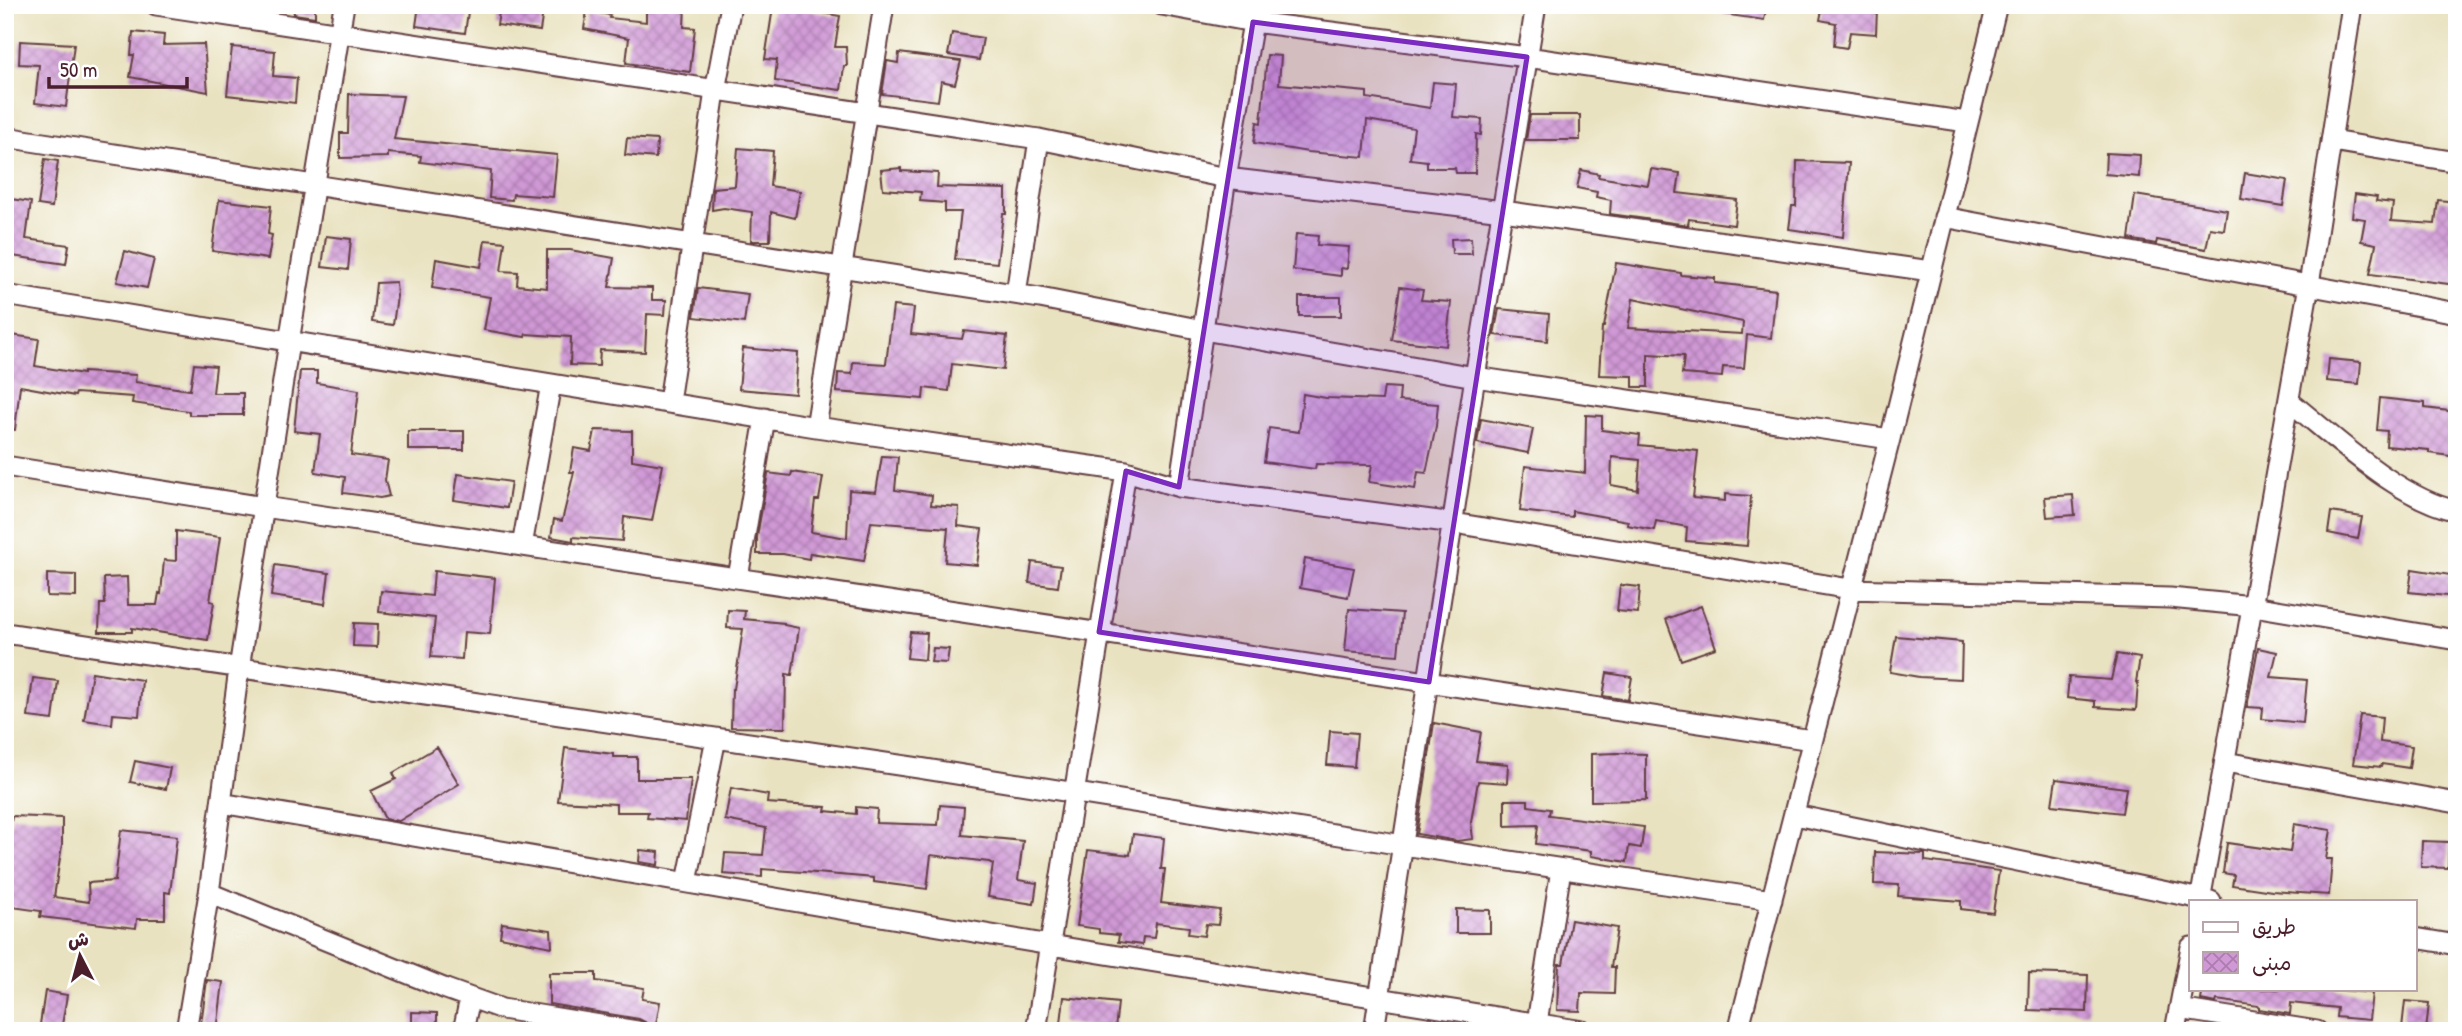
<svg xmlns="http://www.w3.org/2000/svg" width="2462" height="1036" viewBox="0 0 2462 1036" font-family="'Patrick Hand','Playpen Sans Arabic',sans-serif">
<defs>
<pattern id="building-cross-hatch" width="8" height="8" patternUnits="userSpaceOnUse" patternTransform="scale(1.75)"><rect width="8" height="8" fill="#d099d6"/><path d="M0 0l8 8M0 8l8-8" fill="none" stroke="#ab7cae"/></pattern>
</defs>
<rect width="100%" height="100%" fill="#fff"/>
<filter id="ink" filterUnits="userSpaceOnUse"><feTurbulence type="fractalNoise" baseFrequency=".0143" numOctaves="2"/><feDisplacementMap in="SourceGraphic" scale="14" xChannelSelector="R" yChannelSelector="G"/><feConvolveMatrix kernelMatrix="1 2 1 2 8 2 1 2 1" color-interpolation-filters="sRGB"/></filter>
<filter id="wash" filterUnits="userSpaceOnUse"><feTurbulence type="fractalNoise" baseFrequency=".00686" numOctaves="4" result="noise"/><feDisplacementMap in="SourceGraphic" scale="28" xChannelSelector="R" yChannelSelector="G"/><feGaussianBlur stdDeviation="1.57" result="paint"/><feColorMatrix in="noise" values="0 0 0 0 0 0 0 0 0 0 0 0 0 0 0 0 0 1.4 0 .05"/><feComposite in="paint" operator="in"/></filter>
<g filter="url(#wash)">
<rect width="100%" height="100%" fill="#e9e2c0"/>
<g id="blocks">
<path fill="url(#building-cross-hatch)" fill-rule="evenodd" d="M293,5H315V17L294,14Z
M419,5H469L465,33L416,26Z
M646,5H685L684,27L695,28L690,72L626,63L629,38L584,29L587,11L610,15L609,18L646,22Z
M1722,5H1767L1764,20L1722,14Z
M1823,5H1850L1849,7L1877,9L1876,34L1850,32L1847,48L1834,46L1836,23L1820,20Z
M500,6L543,11L540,31L497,25Z
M773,7L793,8L840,16L835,47H846L847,66H844L841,90L775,81L777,60L765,59Z
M133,32L164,35L163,45L204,44L208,92L130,77L134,55H131Z
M952,33L983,38L979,60L948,55Z
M20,41L74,44L66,107L35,103L39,65L19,64Z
M232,47L275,51L273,76L297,78L295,103L227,95Z
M899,53L961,61L955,84L941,81L938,101L882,94L887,61L898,63Z
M1267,55L1281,56L1279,84L1367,92V98L1430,108L1433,82L1456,84L1453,117L1482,119L1481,135L1476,134L1475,173H1456L1455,168H1427V161L1410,159L1414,128L1367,120L1364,157L1308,152L1254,143L1257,122L1261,123Z
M349,94L403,96L394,139L557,155L553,197L513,194L512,200L489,198L491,171L420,162L421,156L388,153V157L340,158V133H348Z
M1530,115H1580V140H1526Z
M627,138L657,140L656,158L625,155Z
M738,148L773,151L770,186L800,191L795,218L771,212L770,241H751L752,212L724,208L712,210L713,188L735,186Z
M2106,153L2140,155L2139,177L2105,174Z
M45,159L58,161L52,207L38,205Z
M1797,161L1849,163L1843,237L1789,229L1792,206H1796Z
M901,168V171L938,173L937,187L1006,189V214H1003L997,263L955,259L961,212H945V203L920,201L921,192L883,189L881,170Z
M1651,169L1680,173L1677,193L1737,200L1734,225L1689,219L1688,225L1610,214L1611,200L1596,197L1597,192L1577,188L1581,170L1599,174L1598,177L1648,185Z
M2245,173L2287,180L2283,206L2241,199Z
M2355,194L2377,197L2376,201L2393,203L2391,221L2435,224L2438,200L2457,202V285L2370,274L2376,244L2361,241L2365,219L2352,217Z
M2135,195L2227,210L2224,230L2210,228L2206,249L2157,240L2156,244L2129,239Z
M5,198L31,202L26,239L69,245L66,264L5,255Z
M219,200L271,206L268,234L272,235L268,259L212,251Z
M1296,234L1318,236L1317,245L1349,247L1347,269L1341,268V276L1293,270Z
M326,236L351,239L348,270L322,267Z
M1471,238L1472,254H1452L1451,239Z
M485,240L505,242L501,271L518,272L517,285L547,288V250H570L614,258L609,287L652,288V300H666L665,315L647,314L645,352L600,350L599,366L570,365L571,337L526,334L525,337L484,330L490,297L432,288L436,259L481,267Z
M125,251L154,259L147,288L117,282Z
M1616,263L1681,273V275L1715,278V283L1776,290L1771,338L1747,335L1744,368L1723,367L1722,377L1682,374L1684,356L1648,354V387H1633V376L1599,375L1602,327H1604ZM1633,299L1743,322L1742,334L1628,328Z
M396,282L397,296L393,325L372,322L376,283Z
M1400,287L1423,290L1421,300L1451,302L1446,346L1392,340Z
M698,288L748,294L744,323L694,317Z
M1299,297H1341V316H1299Z
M893,306L914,308L911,334L962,339L964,331L1007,336L1003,370L952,364L949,391L924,388L923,399L837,392L838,373L852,374L853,362L886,364Z
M1499,309L1549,314L1547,341L1494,335Z
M5,334L39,339L35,366L83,374V372L136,375L135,382L190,390L194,364L216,366L213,393H243V415H189V411L132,403L133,397L76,393L75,396L20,386L15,430L5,429Z
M743,348L798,353L795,394L739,389Z
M2329,359L2361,362L2359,384L2327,381Z
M300,371H317V383L359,390L351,455L388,460L385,480L389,496L380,498L343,493L345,477L315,472L320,434L294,431Z
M1384,387L1400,388L1399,401L1438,404L1436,426L1426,473L1418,472L1415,489L1369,482L1372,465L1316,464L1315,469L1264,462L1269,428L1299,432L1303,394L1326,398L1382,400Z
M2380,398L2425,403V408L2457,412V457L2429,453V450L2386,446L2387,431L2377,430Z
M1586,415L1602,416V430L1640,435L1639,445L1698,451L1693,498L1725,501V494L1751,496L1747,546L1686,541L1687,527L1656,521L1654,530L1627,525L1628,521L1572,511V517L1520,511L1525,466L1585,473ZM1612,457L1640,460L1638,490L1611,485Z
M1481,419L1533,429L1528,453L1477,443Z
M595,430L632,431V460L663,465L652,521L624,517L622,541L573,537V541L551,537L554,519L562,521L574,472H570L574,448L591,451Z
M408,431H464V450H408Z
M882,456L898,457L895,490L932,495L931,505L959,507L958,526L982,529L977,565L945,562L948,528L871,522L864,561L810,553L809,559L783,554H757V537L768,473L791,476L792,472L823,477L819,500H815L811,532L847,538L849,490L876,492Z
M458,474L511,482L507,508L454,500Z
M2073,495L2075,515L2047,517L2045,497Z
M2331,512L2362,517L2358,539L2328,533Z
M176,531L220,537L210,601L214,602L208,640L132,628V632H99L100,604H105L104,578L127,577L128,605H157L159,593L161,594L164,560L176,561Z
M1305,559L1354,568L1348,597L1300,588Z
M1032,562L1061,566L1058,587L1029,583Z
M275,565L329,573L325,604L271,596Z
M2412,569L2457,576L2456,597L2409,592Z
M434,571L495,578L490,634L464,632L462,659L431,657L435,618L379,612L381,591L432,596Z
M47,574L76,575V597L47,596Z
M1620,585L1640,587L1638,613L1617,611Z
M1701,606L1716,648L1681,660L1666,619Z
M1349,609L1402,613L1398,655L1345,651Z
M728,610L745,611L744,619L784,623V625L799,628L792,675L786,674L785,728L731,727L732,689H734L743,629L727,628Z
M354,623L378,624L377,647L353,646Z
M910,632L927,633L925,660L907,658Z
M1896,636L1962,642L1961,679L1919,677L1890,672Z
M933,648L949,649L947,663L931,662Z
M2258,648L2277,652L2271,677L2307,680L2303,723L2262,719L2263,708L2247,707Z
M2117,654L2140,658L2136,682H2138L2136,710L2095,707V701L2067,698L2069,677L2111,680Z
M92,672L142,680L139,716L113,714L112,724L84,720Z
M1607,673L1632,677L1628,700L1603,696Z
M33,678L58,681L53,720L28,717Z
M2360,715L2382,717L2380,742L2412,746L2409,768L2382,764L2381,767L2353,764Z
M1434,723L1481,732L1476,761L1508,764L1507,783L1478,781L1471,822L1473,839L1457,841L1417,834Z
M1330,731L1357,733L1354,767L1327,765Z
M437,747L459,784L399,821L385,819L371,791L396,779L393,773Z
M565,748L613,754V757H637V779H691L686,821L647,818L648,812H616V804L558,801Z
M1617,753L1646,754V800L1591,801V754Z
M135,761L170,768L166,789L130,782Z
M2056,779L2126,788L2122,813L2052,805Z
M731,788L768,795L767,803L826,807L825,811L856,814V807L877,809L876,823L938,825L940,805L964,807L962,835L1023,841L1018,880L1037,883L1034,904L988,897L993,864L989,862L931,855L927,889L874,882V878L816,873L762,869V877L723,874L725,853L763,855L766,828L725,820Z
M1505,800H1528V806L1550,809L1549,815L1644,827L1641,848L1629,846L1627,862L1591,856V851L1536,844L1538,825L1505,826Z
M12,816L62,818V845L54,897L89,902L88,883L115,881L121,830L177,836L170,893L165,892V919H137L136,928L40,917L41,911L5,906V859Z
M2294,824L2331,830L2326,859H2332L2329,895L2272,891L2232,885L2234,875L2223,873L2227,843L2290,852Z
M1133,834L1164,838L1161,869H1165L1161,903L1220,910L1218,925L1206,924L1204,936L1188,934L1189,927L1156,923L1154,938L1143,937L1142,945L1118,942L1119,935L1099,933V929L1077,926L1088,850L1130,855Z
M2422,841L2449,842L2448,868L2421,867Z
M640,850L659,852L658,865L639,862Z
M1875,852L1923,854H1925V861L1999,871L1993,913L1961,909V901L1898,896L1899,885L1874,884Z
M1456,909L1490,910V933H1456Z
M1571,920L1617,928L1611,967H1615L1614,994L1581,993L1580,1011L1557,1010L1559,964H1563Z
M502,923L551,930L552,947L500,937Z
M549,973H596V981L644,988L642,999L660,1002L655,1029L649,1028L645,1022L639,1019L549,1004Z
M2029,973L2088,975L2087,1012L2028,1010Z
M207,980L223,982L217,1031H200Z
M2203,989H2330L2372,993L2369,1020L2336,1017L2337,1008L2291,1003L2290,1014L2259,1009V1006L2217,1000L2216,1003L2201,1000Z
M45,991L67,995L61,1031H39Z
M1064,997L1118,1003L1115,1029L1061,1023Z
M2405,1001L2429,1003L2426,1031L2402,1028Z
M412,1012L437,1013V1031H412Z"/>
</g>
</g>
<g filter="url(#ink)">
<use href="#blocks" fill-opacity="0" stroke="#623c41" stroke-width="2"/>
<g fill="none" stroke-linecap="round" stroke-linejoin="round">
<g stroke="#623c41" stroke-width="23">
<path id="minor" d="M156,5L1039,139L1226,178L1503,211L1931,271
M1162,5L1253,22L1527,57L1967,122
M5,137L1040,298L1203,330L1475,377L1890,439
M2332,141L2457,162
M1944,217L2457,313
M1016,294L1039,139
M5,295L816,427L1126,471L1179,487L1454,523L1850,589L2170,598L2253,606L2457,640
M2289,401C2337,439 2397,498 2457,511
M669,402L715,91L731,5
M816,427L884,5
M5,466L264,507L1812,740
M1179,487L1226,178L1256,5
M522,546L551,384
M738,578L765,418
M5,633L919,768L1403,845L1772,900
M2225,762L2457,803
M221,803L1050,945L1583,1031
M1795,815L2211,901
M687,882L716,738
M209,893L446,989L502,1009L637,1031
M2200,901L2309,285L2352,5
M2415,938L2457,945
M2179,1009L2317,1031
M1537,1023L1561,869
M186,1031L209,893L239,669L289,342L344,5
M463,1031L470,998
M1036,1031L1126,471
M1374,1031L1475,377L1536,5
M1738,1031L1890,439L1997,5
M2175,1031L2191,947"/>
</g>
<use href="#minor" stroke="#fff" stroke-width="19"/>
</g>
</g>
<path fill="#7b2cbf" fill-opacity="0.2" stroke="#7b2cbf" stroke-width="5" stroke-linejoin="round" d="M1253,22L1527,57L1429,682L1099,632L1126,471L1179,487Z"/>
<rect width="2462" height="1036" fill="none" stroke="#fff" stroke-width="28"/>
<rect x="2189" y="900" width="228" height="91" fill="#ffffff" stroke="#b7a5aa" stroke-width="2"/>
<rect x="2203" y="922" width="35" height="10" fill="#ffffff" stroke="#b7a5aa" stroke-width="2"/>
<text x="2252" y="934" font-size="21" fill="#4a1f2b">طريق</text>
<rect x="2203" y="952" width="35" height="21" fill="url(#building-cross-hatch)" stroke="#b7a5aa" stroke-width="2"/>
<text x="2252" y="970" font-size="21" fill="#4a1f2b">مبنى</text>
<g transform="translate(80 956) rotate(354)" stroke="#ffffff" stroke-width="5" paint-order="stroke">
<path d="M0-5L12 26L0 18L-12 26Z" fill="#4a1f2b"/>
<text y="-10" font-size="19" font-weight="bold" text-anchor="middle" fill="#4a1f2b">ش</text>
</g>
<path d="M49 77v10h138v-10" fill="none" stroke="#4a1f2b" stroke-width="3.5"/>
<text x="60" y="77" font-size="21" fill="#4a1f2b" stroke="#ffffff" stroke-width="5" paint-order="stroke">50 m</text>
</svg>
